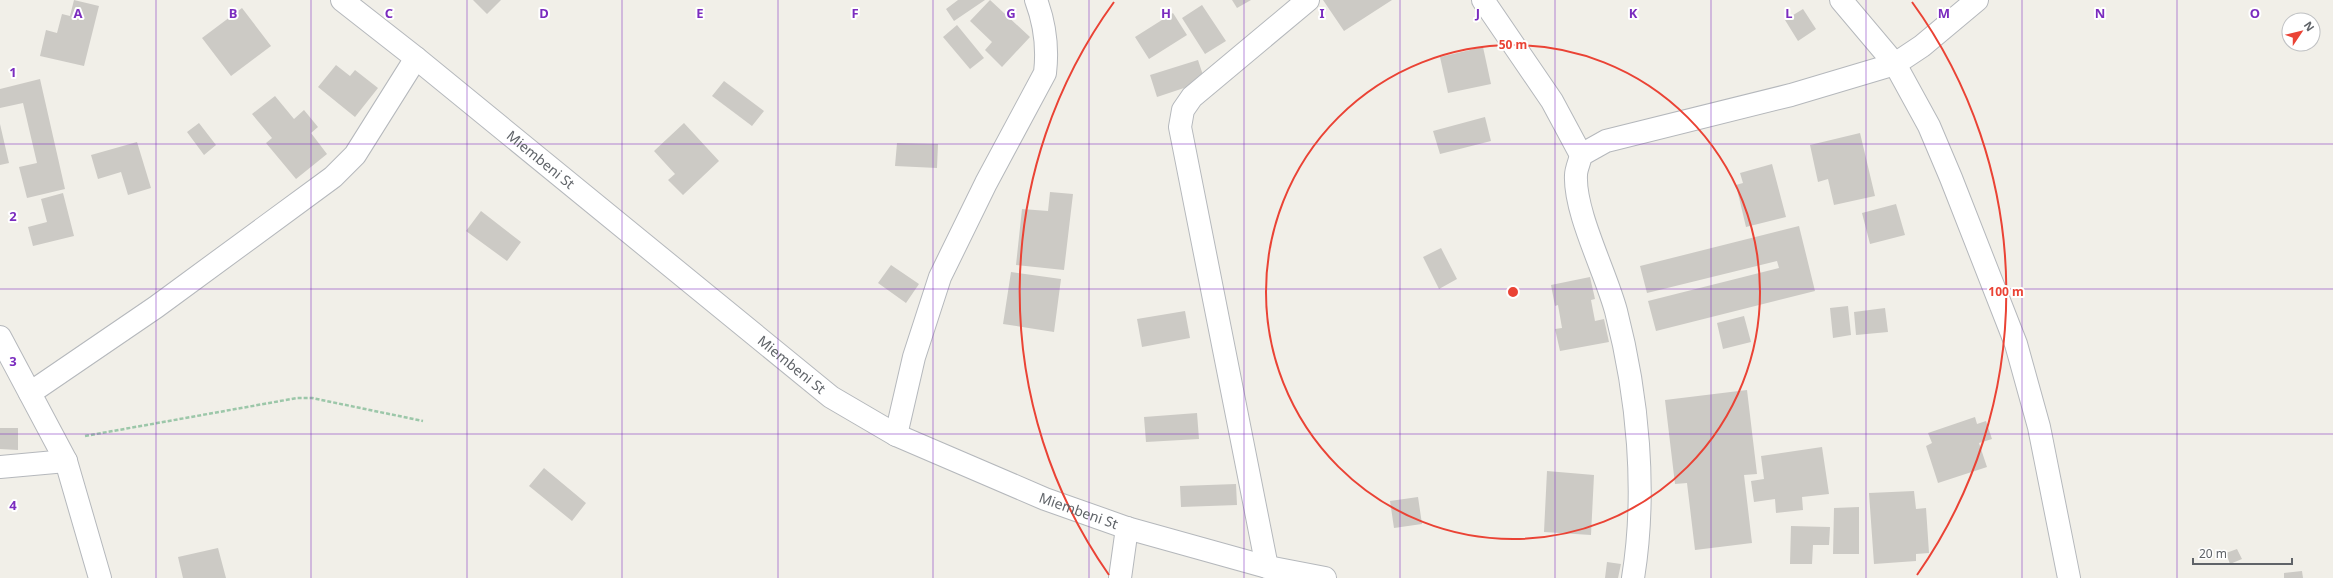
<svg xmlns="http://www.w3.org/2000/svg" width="2333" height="578" viewBox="0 0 2333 578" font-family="'Noto Sans',sans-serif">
<rect width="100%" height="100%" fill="#f1efe8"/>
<path fill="#cccac5" d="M74,0L99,6L84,66L40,56L46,30L57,33L62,14L70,16Z
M473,0H501L487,14Z
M958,0H985L954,21L946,9Z
M990,0L1030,37L1002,67L985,50L992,42L970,21Z
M1232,0H1251L1237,8Z
M1323,0H1392L1344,31Z
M1202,5L1226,41L1205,54L1182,18Z
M242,8L271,46L231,76L202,38Z
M1803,9L1816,29L1798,41L1785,20Z
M1173,13L1187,35L1149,59L1135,37Z
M957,25L984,58L970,69L943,37Z
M1483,47L1491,84L1448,93L1440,57Z
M1198,60L1205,81L1157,97L1150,75Z
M336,65L350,76L355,70L378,88L355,117L318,87Z
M40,79L65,189L27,198L19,167L37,163L23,103L0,108V89Z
M724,81L764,111L752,126L712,96Z
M275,96L294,119L304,110L318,127L311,133L327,154L296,179L266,143L272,138L252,114Z
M1485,117L1491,141L1440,154L1433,131Z
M199,123L216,145L204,155L187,132Z
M684,123L719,161L683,195L668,180L675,174L654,151Z
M0,124L9,163L0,165Z
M1860,133L1875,196L1834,205L1828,179L1818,182L1810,145Z
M137,142L151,188L128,195L121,172L98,179L91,155Z
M897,143L938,144L937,168L895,166Z
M1772,164L1786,217L1746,227L1736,185L1743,183L1740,173Z
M1050,192L1073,194L1064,270L1016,265L1022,209L1048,211Z
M63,193L74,236L33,246L28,227L47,222L41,199Z
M1896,204L1905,235L1870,244L1862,213Z
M481,211L521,242L507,261L466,231Z
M1799,226L1815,291L1656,331L1648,301L1779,268L1777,261L1647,293L1640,266Z
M1441,248L1457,279L1439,289L1423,257Z
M891,265L919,284L906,303L878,283Z
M1011,272L1061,279L1054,332L1003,324Z
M1590,277L1595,299L1591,300L1595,321L1604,319L1609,342L1560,351L1555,329L1562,328L1558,305L1555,306L1551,285Z
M1848,306L1851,335L1833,338L1830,308Z
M1885,308L1888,332L1856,335L1854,312Z
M1185,311L1190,338L1142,347L1137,319Z
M1744,316L1751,342L1723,349L1717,323Z
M1747,390L1757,474L1744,475L1752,543L1695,550L1687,483L1675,484L1665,400Z
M1197,413L1199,439L1146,442L1144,417Z
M1975,417L1977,424L1986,421L1992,439L1979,443L1987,467L1938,483L1926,446L1932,443L1928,433Z
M0,428H18V450L0,449Z
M1822,447L1829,494L1802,497L1803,510L1776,513L1775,499L1754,502L1751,481L1764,479L1761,456Z
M544,468L586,503L572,521L529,486Z
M1547,471L1594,475L1591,535L1544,532Z
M1236,484L1237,505L1181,507L1180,486Z
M1914,491L1916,509L1926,508L1929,553L1916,554V561L1874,564L1869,493Z
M1418,497L1422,524L1394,528L1390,501Z
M1859,507V554H1833L1834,508Z
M1791,526L1830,527L1829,545H1813L1812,564H1790Z
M218,548L226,578H183L178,557Z
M2237,549L2242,559L2230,564L2226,553Z
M1607,562L1621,564L1618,578H1605Z
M2302,571L2303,578H2284V573Z"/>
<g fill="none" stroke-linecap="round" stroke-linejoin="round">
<g stroke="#b5b8bc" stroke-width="24">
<g id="minor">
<path id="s1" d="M342,0L416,58L831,397L896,435L1045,499L1127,528L1267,567L1325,578"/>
<path d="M1483,0L1552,101L1581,155"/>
<path d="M1841,0L1895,64L1929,126L1951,178L2016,344L2039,427L2069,578"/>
<path d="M0,337L66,461L100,578"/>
<path d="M30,393L156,307L333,177L355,155L416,58"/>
<path d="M896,435L914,357L940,277L986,183L1045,73C1048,48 1045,24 1036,0"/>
<path d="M0,467L66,461"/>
<path d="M1267,567L1180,127L1183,110L1192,97L1308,0"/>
<path d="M1120,578L1127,528"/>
<path d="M1633,578C1647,492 1638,396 1616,311C1606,273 1574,212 1576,175C1576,169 1580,161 1581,155L1606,141L1791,95L1895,64L1922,46L1977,0"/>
</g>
</g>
<path stroke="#9cc7a9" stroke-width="2.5" stroke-dasharray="4 2" stroke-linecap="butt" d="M85,436L297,398H312L423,421"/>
<use href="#minor" stroke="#fff" stroke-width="22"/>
</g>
<path fill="none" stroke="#7b2cbf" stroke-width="1" stroke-opacity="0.55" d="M156,0V578M311,0V578M467,0V578M622,0V578M778,0V578M933,0V578M1089,0V578M1244,0V578M1400,0V578M1555,0V578M1711,0V578M1866,0V578M2022,0V578M2177,0V578M0,144H2333M0,289H2333M0,434H2333"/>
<g fill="none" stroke="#ea4335" stroke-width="2">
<circle cx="1513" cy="292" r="247"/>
<path d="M1109 575A493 493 0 0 1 1114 2M1912 2A493 493 0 0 1 1917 575"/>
</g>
<g text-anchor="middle" stroke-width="4" stroke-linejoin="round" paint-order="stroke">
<g font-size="14" fill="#5f6368" stroke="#fff">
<text dy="5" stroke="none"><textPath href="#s1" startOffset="255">Miembeni St</textPath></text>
<text dy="5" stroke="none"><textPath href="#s1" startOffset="579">Miembeni St</textPath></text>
<text dy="5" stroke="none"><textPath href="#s1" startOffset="903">Miembeni St</textPath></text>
</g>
</g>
<g font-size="13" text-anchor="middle" font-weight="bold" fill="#7b2cbf" stroke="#fff" stroke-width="4" stroke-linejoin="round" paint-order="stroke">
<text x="78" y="18">A</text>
<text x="233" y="18">B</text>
<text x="389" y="18">C</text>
<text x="544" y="18">D</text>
<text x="700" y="18">E</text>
<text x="855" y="18">F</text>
<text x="1011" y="18">G</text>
<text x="1166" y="18">H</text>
<text x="1322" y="18">I</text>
<text x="1478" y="18">J</text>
<text x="1633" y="18">K</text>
<text x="1789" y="18">L</text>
<text x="1944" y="18">M</text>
<text x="2100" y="18">N</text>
<text x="2255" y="18">O</text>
<text x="13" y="77">1</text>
<text x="13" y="221">2</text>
<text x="13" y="366">3</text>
<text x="13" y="510">4</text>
</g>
<circle cx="1513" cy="292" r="6" fill="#ea4335" stroke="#fff" stroke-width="2"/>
<g font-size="12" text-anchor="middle" font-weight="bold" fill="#ea4335" stroke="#fff" stroke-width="4" stroke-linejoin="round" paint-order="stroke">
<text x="1513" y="49">50 m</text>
<text x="2006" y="296">100 m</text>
</g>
<g transform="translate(2301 32) rotate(55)"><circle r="19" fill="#ffffff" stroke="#bfc1c3"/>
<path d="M0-3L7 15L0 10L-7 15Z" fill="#ea4335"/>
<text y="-6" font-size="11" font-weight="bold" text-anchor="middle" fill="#5f6368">N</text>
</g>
<path d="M2193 558v6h99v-6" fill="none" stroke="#5f6368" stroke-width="2"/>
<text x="2199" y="558" font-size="12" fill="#5f6368" stroke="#ffffff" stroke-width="3" paint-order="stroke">20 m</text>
</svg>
